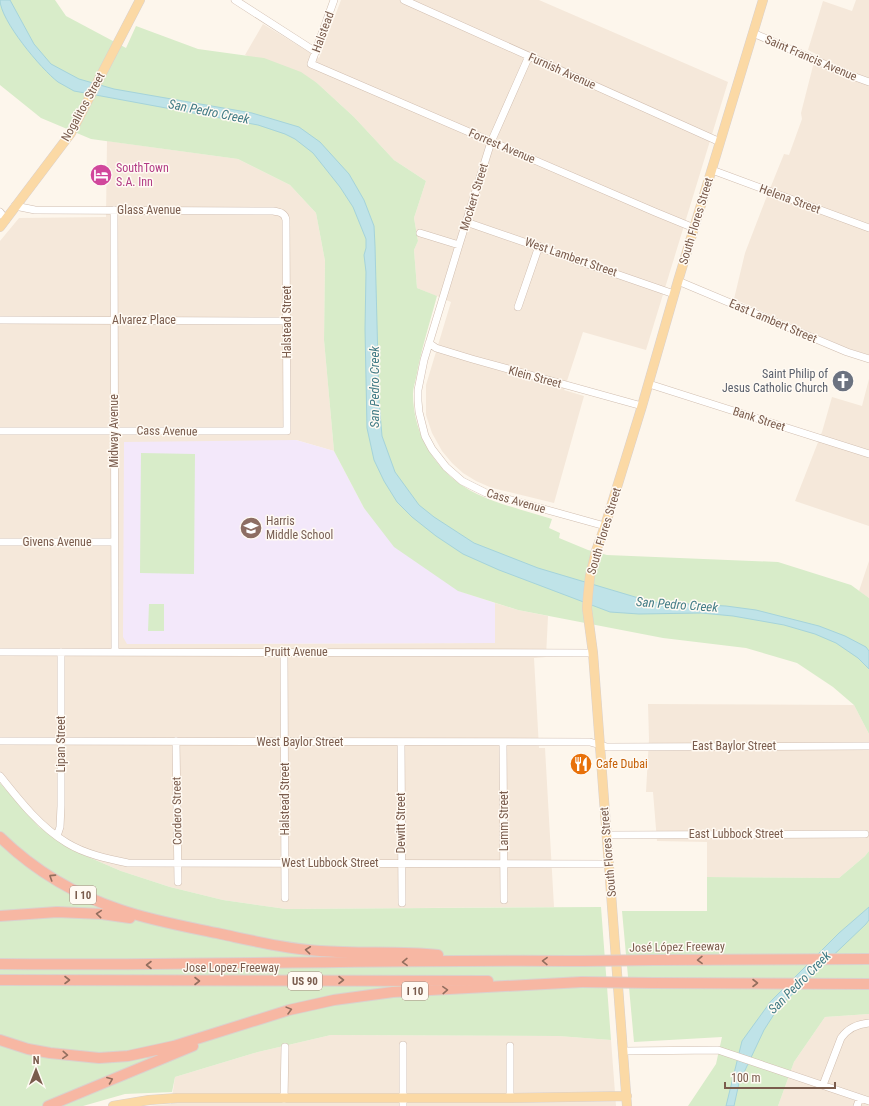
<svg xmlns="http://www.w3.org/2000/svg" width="869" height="1106" viewBox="0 0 869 1106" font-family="'Roboto Condensed',sans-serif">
<rect width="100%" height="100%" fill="#fdf6ec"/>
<path fill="#f5e8da" d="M341,0H539L728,82L646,350L583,332L564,390L584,396L554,503L492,488L476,481L463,473L452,463L442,451L432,433L426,415V385L451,302L417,288L414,250L418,241L414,218L426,181L394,160L354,117L317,83L245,55L263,24L319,58Z
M856,0H869V355L847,348L734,299L745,253L765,201L784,154L789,155L802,119L801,113L816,54L808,50L823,1L852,11Z
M107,141L238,159L290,185L316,213L325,261L324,340L334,451L296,440L127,644L494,643L495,603L518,610L548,616L546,657L534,658L539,748H545L554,907L286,909L223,900L170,887L121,871L72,850L39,827L0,783V241L19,218L106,217Z
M869,379V526L795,501L822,432L832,397L862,406Z
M869,561V598L859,591Z
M648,704L854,705L869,734V851L865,856L839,878L707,877V842L657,841L653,792H646L649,739Z
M869,1014V1106H778L794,1062L825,1017Z
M331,1035L558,1036L611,1040L616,1106H146L171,1104L175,1077L258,1052Z"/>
<path fill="#f3e8fa" d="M296,440L334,451L364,508L459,591L495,603V643L127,644L123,637L124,442Z"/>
<path fill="#d8ecc9" d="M0,0H55L66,16L126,48L136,26L198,49L264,58L301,72L317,83L354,117L394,160L426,181L414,218L418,241L414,250L417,288L437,296C430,322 422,347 417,373C416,380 413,387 413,394C413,437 438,475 477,494C500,505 527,511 552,519L549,528L560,533L559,538L588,550L607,555L778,562L851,585L869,598V734L854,705L833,687L797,663L746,648L663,638L518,610L458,591L394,547L364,508L334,451L324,340L325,261L316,213L290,185L238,159L91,139L41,118L0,85Z
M141,453L195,454L194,574L140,573Z
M149,604H164V631H148Z
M0,783L39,827L72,850L121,871L170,887L223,900L286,909L601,907L611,1040L558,1036L331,1035L258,1052L175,1077L172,1092L125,1094L83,1106H0Z
M869,851V1014L825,1017L794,1062L778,1106H688L716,1064L722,1037L634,1042L622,911H707V877L839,878L865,856Z"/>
<path fill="#bfe3e8" stroke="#a5d3da" d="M0,0H10L34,44L51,64L79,79L114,89L252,113L299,127L320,142L349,174L364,200L374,226L375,246L379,401L382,436L395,472L419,505L434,517L474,543L538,568L652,602L726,606L756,610L819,626L845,636L866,647L869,651V669L858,658L836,643L815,634L784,625L733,616L701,613L639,614L610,612L499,570L463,554L436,536L412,517L397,502L384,481L374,460L367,428L365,329L366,272L364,255L366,248V239L353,207L340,187L313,153L295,139L285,134L258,125L74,91C69,88 63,85 58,82C41,69 0,20 0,0Z
M869,907V920L866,924L778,1008L764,1030L739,1083L734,1106H726L742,1041L755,1023L771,1001L839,933Z"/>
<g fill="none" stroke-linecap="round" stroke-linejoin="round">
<g stroke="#d1beb0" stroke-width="8">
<path id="minor" d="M235,0L316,52
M334,0L311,64L655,212L694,228
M404,0L720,142
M753,33L847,74L869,82
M529,56L491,142L459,245L424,360L418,390V401L419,412L425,436L432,449L446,467L462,481L486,493L605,526
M712,170L869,228
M114,210L115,652
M0,212L6,220
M466,222L674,294
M420,233L459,245
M678,281L847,352L869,359
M518,307L539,246
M0,320L287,321
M429,343L436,348L472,359L642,406
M649,384L869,454
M0,431H287L286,220C285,213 280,212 273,211L35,210L15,206
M0,542H114
M0,652L593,653
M284,652L285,898
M0,741L590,742L607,747L869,746
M176,741L178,882
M401,742L402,903
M503,742L504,900
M0,776C19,800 40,827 67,843C85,854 108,859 128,863L609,864
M607,835L865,834
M57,836L60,827L61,806V652
M403,1045V1106
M510,1046V1098
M624,1051L718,1050L869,1101
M823,1085L841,1038C848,1028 857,1024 869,1023
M284,1099L285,1047
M857,1106L860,1098"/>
</g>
<g stroke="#dad1cd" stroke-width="10">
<path id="major" d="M0,227L71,133L140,0
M113,1106L149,1100L177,1098H510L627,1096
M627,1106L593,653L587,608L588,595L590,576L596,551L605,526L642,406L678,281L763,0"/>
</g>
<g stroke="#dad1cd" stroke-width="12">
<path id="highway" d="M0,837C34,870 76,895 121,910C153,921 188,927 221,934C254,941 287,949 320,951C360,954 399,951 438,955
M0,916L57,912L102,914L130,918
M653,960L869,959
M0,964C195,966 389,959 584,961
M0,980L488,981
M653,983L869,984
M0,1040L28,1049L50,1053L99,1058L128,1056L174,1046L289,1010L334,1000L393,992L582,982
M48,1106L193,1046"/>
</g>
<use href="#minor" stroke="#fff" stroke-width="7"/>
<use href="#major" stroke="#fbd9a5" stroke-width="9"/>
<use href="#highway" stroke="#f7b7a3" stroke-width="10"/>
<g stroke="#dad1cd" stroke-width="12" stroke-linecap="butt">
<path id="highway-bridge" d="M584,961L653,960
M582,982L653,983"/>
</g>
<use href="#highway-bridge" stroke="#f7b7a3" stroke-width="10"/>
</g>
<defs><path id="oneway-chevron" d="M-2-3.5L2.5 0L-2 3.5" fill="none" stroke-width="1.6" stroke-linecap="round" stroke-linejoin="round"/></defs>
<g stroke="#936e5e">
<use href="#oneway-chevron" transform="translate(52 877) rotate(-147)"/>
<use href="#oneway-chevron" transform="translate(99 914) rotate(-175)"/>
<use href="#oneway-chevron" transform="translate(308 950) rotate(-174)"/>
<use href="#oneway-chevron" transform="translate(700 960) rotate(179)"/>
<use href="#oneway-chevron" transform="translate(545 961) rotate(-179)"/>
<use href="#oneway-chevron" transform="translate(405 962) rotate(179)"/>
<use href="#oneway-chevron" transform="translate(149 965) rotate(-180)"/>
<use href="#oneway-chevron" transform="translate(67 980)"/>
<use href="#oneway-chevron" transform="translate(341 980)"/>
<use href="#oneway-chevron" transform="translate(197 981)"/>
<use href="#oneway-chevron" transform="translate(755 983)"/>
<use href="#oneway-chevron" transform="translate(445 990) rotate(-3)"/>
<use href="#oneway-chevron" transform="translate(289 1010) rotate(-15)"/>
<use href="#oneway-chevron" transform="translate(65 1055) rotate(4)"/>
<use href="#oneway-chevron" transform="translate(110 1080) rotate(-22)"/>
</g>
<defs>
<g id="hotel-disc" transform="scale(1.15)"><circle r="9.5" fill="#d1479c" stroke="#fffaf3"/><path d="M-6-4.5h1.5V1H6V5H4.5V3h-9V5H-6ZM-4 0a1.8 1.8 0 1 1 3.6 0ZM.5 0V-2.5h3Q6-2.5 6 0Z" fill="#fff"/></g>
<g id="church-disc" transform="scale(1.15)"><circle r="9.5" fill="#6b7280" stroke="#fffaf3"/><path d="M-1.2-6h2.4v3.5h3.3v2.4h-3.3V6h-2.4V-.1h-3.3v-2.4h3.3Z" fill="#fff"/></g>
<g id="school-disc" transform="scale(1.15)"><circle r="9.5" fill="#8d6e63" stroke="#fffaf3"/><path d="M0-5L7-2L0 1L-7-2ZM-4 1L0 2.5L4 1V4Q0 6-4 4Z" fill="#fff"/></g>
<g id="restaurant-disc" transform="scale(1.15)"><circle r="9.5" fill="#e8710a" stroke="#fffaf3"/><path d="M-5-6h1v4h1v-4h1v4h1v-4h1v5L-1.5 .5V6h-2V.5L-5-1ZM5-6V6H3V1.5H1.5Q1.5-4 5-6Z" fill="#fff"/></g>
</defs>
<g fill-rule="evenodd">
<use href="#hotel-disc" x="101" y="175"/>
<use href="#church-disc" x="843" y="381"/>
<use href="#school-disc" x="251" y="528"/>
<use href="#restaurant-disc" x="581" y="764"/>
</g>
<g text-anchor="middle" stroke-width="3" stroke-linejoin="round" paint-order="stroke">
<g fill="#fffaf3" stroke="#a28b7f" stroke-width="1">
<rect x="70" y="886" width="26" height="18" rx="3"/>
<rect x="288" y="972" width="34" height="18" rx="3"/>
<rect x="402" y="982" width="26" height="18" rx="3"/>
</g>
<g font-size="11" font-weight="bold" fill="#7a5c4d">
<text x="83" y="899">I 10</text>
<text x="305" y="985">US 90</text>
<text x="415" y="995">I 10</text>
</g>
<g font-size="12" fill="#7a5c4d" stroke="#fffaf3">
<text transform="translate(323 32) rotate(-70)" y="4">Halstead</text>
<text transform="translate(811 58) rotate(23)" y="4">Saint Francis Avenue</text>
<text transform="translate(562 71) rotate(24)" y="4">Furnish Avenue</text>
<text transform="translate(83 107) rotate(-61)" y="4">Nogalitos Street</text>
<text transform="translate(502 146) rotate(23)" y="4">Forrest Avenue</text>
<text transform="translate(474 197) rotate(-73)" y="4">Mockert Street</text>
<text transform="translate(790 199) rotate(20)" y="4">Helena Street</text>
<text x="149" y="214">Glass Avenue</text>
<text transform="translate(696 221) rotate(-73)" y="4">South Flores Street</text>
<text transform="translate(571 257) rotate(19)" y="4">West Lambert Street</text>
<text x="144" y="324">Alvarez Place</text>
<text transform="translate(773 321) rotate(23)" y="4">East Lambert Street</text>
<text transform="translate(287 322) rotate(-90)" y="4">Halstead Street</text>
<text transform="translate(535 377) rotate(15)" y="4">Klein Street</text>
<text transform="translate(759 419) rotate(18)" y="4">Bank Street</text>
<text transform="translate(114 431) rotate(-90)" y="4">Midway Avenue</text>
<text transform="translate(167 431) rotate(1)" y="4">Cass Avenue</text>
<text transform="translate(516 501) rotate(16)" y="4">Cass Avenue</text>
<text transform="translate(604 531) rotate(-73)" y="4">South Flores Street</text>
<text x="57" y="546">Givens Avenue</text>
<text x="296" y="656">Pruitt Avenue</text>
<text x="300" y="746">West Baylor Street</text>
<text transform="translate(61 744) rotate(-90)" y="4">Lipan Street</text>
<text x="734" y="750">East Baylor Street</text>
<text transform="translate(285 799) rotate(-90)" y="4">Halstead Street</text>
<text transform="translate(177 811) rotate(-91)" y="4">Cordero Street</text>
<text transform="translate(504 821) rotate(-90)" y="4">Lamm Street</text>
<text transform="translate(401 823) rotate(-90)" y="4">Dewitt Street</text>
<text x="736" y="838">East Lubbock Street</text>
<text transform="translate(608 852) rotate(-95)" y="4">South Flores Street</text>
<text x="330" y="867">West Lubbock Street</text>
<text transform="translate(677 947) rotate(-1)" y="4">José López Freeway</text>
<text x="231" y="972">Jose Lopez Freeway</text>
</g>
<g font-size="12" fill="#b23c85" stroke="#fffaf3" text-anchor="start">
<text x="116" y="172">SouthTown<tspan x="116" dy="14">S.A. Inn</tspan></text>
</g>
<g font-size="12" fill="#5b616d" stroke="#fffaf3" text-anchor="end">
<text x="828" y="378">Saint Philip of<tspan x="828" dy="14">Jesus Catholic Church</tspan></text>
</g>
<g font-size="12" fill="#785e54" stroke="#fffaf3" text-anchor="start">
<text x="266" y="525">Harris<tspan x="266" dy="14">Middle School</tspan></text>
</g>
<g font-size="12" fill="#c56008" stroke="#fffaf3" text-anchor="start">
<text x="596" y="768">Cafe Dubai</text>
</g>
<g font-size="13" font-style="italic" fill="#437c86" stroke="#fffaf3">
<text transform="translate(209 111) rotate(11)" y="5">San Pedro Creek</text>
<text transform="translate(374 387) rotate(-90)" y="5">San Pedro Creek</text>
<text transform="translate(677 604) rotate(4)" y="5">San Pedro Creek</text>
<text transform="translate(799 982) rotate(-45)" y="5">San Pedro Creek</text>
</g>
</g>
<g transform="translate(36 1070)" stroke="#fffaf3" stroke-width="3" paint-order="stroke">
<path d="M0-3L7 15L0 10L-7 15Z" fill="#7a5c4d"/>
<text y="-6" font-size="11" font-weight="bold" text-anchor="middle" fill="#7a5c4d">N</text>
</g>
<path d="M725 1082v6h110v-6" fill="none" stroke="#7a5c4d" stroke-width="2"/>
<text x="731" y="1082" font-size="12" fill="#7a5c4d" stroke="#fffaf3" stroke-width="3" paint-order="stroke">100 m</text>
</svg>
